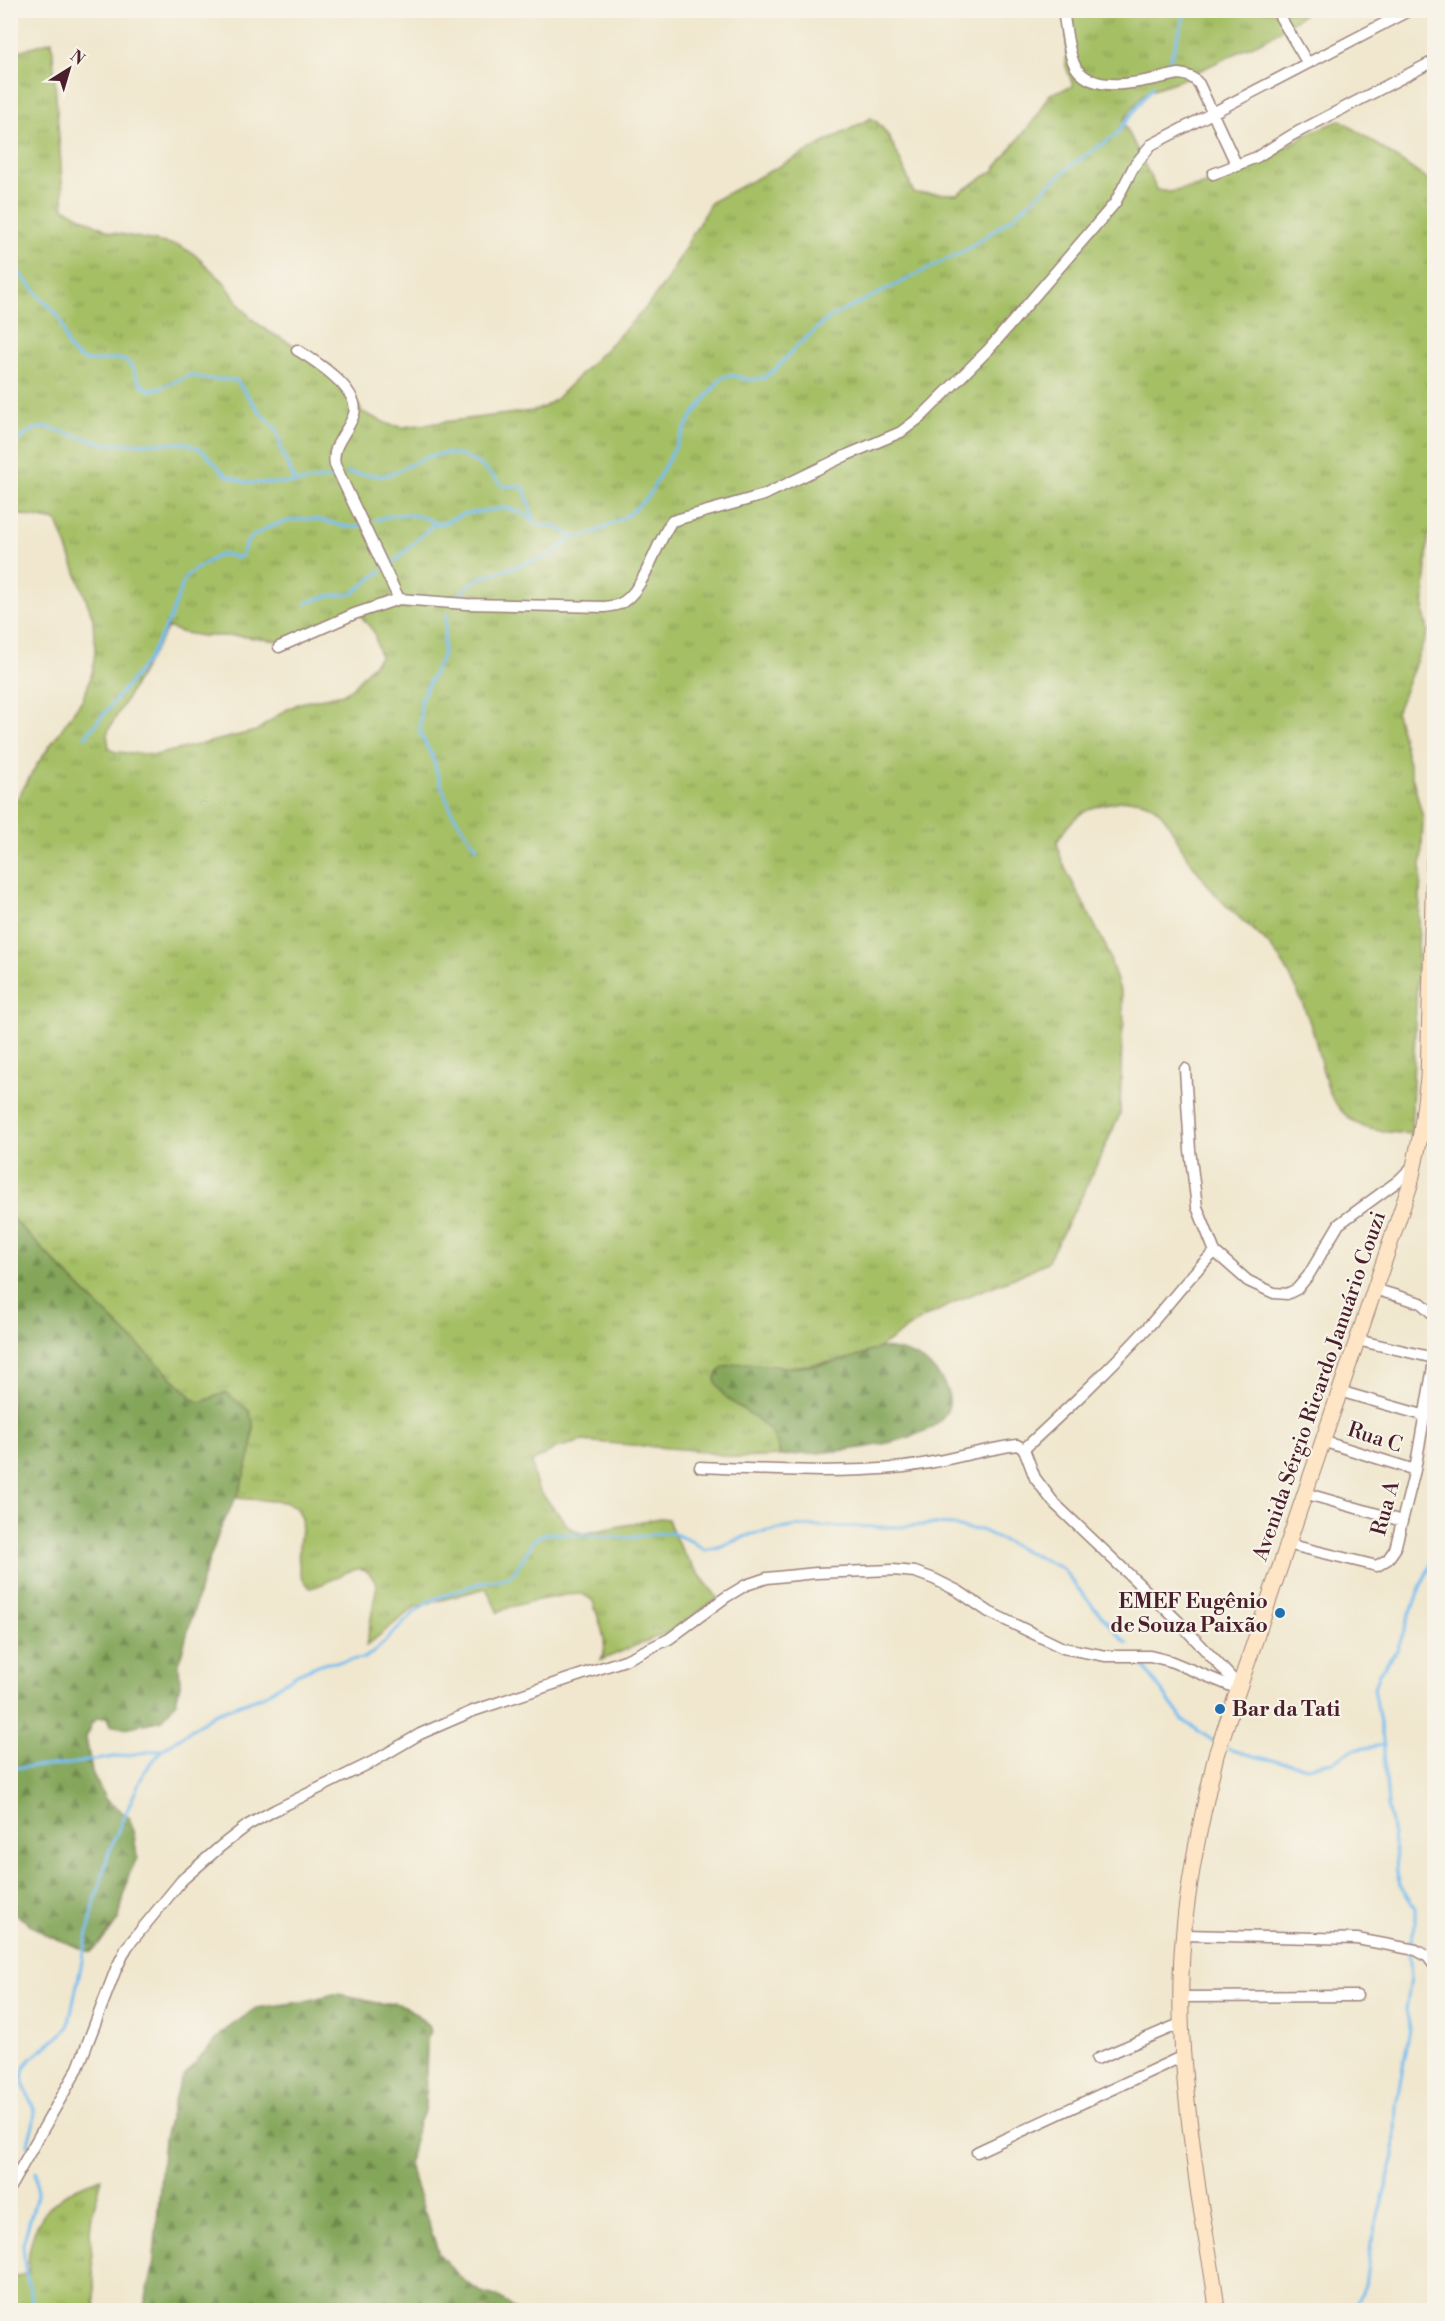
<svg xmlns="http://www.w3.org/2000/svg" width="1445" height="2321" viewBox="0 0 1445 2321" font-family="'Libre Bodoni',serif">
<defs>
<pattern id="grass-tufts" width="24" height="20" patternUnits="userSpaceOnUse" patternTransform="scale(1.5)"><rect width="24" height="20" fill="#a5bf65"/><path d="M3 7l-1-3M5 7V3M7 7l1-3M15 17l-1-3M17 17v-4M19 17l1-3" fill="none" stroke="#889b53"/></pattern>
<pattern id="forest-firs" width="22" height="20" patternUnits="userSpaceOnUse" patternTransform="scale(1.5)"><rect width="22" height="20" fill="#84a65a"/><path d="M5 1l3.5 6h-7zM16 11l3.5 6h-7z" fill="#6e874b"/></pattern>
</defs>
<rect width="100%" height="100%" fill="#f7f3e8"/>
<filter id="ink" filterUnits="userSpaceOnUse"><feTurbulence type="fractalNoise" baseFrequency=".0167" numOctaves="2"/><feDisplacementMap in="SourceGraphic" scale="12" xChannelSelector="R" yChannelSelector="G"/><feConvolveMatrix kernelMatrix="1 2 1 2 8 2 1 2 1" color-interpolation-filters="sRGB"/></filter>
<filter id="wash" filterUnits="userSpaceOnUse"><feTurbulence type="fractalNoise" baseFrequency=".008" numOctaves="4" result="noise"/><feDisplacementMap in="SourceGraphic" scale="24" xChannelSelector="R" yChannelSelector="G"/><feGaussianBlur stdDeviation="1.35" result="paint"/><feColorMatrix in="noise" values="0 0 0 0 0 0 0 0 0 0 0 0 0 0 0 0 0 1.4 0 .05"/><feComposite in="paint" operator="in"/></filter>
<g filter="url(#wash)">
<rect width="100%" height="100%" fill="#f0e7ce"/>
<path fill="url(#grass-tufts)" stroke="#786f48" stroke-width="1.5" fill-rule="evenodd" d="M1068,11H1308L1270,37L1178,81L1150,90L1142,96L1123,121L1157,190L1170,192L1217,182L1249,170L1309,133L1341,120L1434,184V528L1428,537L1424,613L1428,631L1396,713L1423,818L1411,1134C1378,1131 1357,1133 1335,1103C1324,1087 1319,1049 1312,1029C1306,1010 1298,992 1289,974C1270,937 1243,925 1216,895C1205,882 1195,868 1186,855C1174,836 1166,807 1141,801C1131,798 1119,801 1110,803C1083,808 1071,818 1057,842L1060,855L1065,868L1106,947L1122,997L1124,1022L1122,1037L1120,1114L1085,1190L1047,1262L1014,1278L968,1296L923,1318L879,1348L861,1356L839,1361L789,1367L734,1364L720,1371L723,1393C747,1413 776,1423 780,1456L738,1458L693,1450L583,1441L556,1448L532,1462L534,1477L538,1489L569,1527L582,1534L660,1518L668,1519C677,1550 699,1574 718,1598L673,1630L601,1660C611,1645 597,1617 593,1601C589,1598 586,1595 581,1594C567,1593 507,1605 498,1613L486,1588L415,1607L366,1646L377,1585C374,1580 370,1572 365,1570C350,1564 325,1587 310,1588C291,1570 301,1541 302,1518C298,1509 293,1505 284,1502L236,1498L252,1449L253,1422L205,1402H197L89,1297L11,1217V809L38,763L82,700L87,689L93,669L95,650L93,618L57,521L11,513V53L52,41L64,208L110,232L180,246L194,254L224,282L241,307L251,318L266,330L331,366L352,393L362,412L390,425L404,427L532,411L544,407L555,400L645,309L665,283L711,202L871,118C892,130 904,172 914,193L957,194L993,171L1038,115L1050,94L1073,86L1066,66ZM357,611L374,632L380,657L353,687L343,694L300,703L284,711L256,731L156,755L115,752L109,748L107,734L110,727L168,627L180,632L202,636H240L285,642Z
M102,2178L92,2215L90,2231L96,2310H11V2275L19,2276L28,2273C27,2220 54,2192 102,2178Z"/>
<path fill="url(#forest-firs)" stroke="#676242" stroke-width="1.5" d="M11,1217L89,1297L197,1402C208,1402 215,1394 227,1393L249,1411L253,1422L252,1449L240,1489L220,1530L203,1577L179,1663L180,1685L176,1702L162,1720L124,1728L110,1725L107,1718H98L91,1724L86,1738L92,1772L106,1800L129,1817L134,1834L137,1858L128,1877L119,1918L108,1934L91,1952L46,1935L11,1911Z
M879,1348C904,1349 924,1356 939,1376C993,1449 815,1452 780,1456C775,1411 724,1413 715,1379C717,1373 721,1368 727,1366C745,1359 769,1367 788,1367C819,1367 850,1360 879,1348Z
M334,1994C349,1994 362,1999 376,2003C383,2006 388,2003 394,2003C408,2005 425,2020 431,2031L427,2039L425,2111L418,2122L412,2153L408,2163L439,2254L461,2278L471,2286L481,2292L499,2297L516,2310H143L153,2269L164,2139L177,2090L183,2077L223,2032L256,2008L302,2002Z"/>
<g fill="none" stroke-linecap="round" stroke-linejoin="round">
<path stroke="#78bef0" stroke-width="3" d="M1167,70L1186,10
M10,265C23,275 32,287 42,299C47,305 54,309 58,316C66,328 63,345 74,354C94,371 113,352 127,362C138,370 134,383 150,390L161,388L190,375L208,379L236,380L260,412L277,430L282,453L296,483
M10,446L32,430L46,427L105,444L186,443L202,450L226,475L247,483H296L329,478
M347,473L380,476L391,474L424,458L446,453L462,456L479,464L503,486L524,487L533,518
M376,520C396,513 417,512 435,523
M392,564L435,523L441,524L464,514L505,508L522,513L539,525L555,526L574,537H581L598,531L628,515L648,497L691,418L721,378L730,375L749,380L764,378L776,369L796,347L829,318L968,249L1013,217L1074,163L1115,136L1153,86
M454,601L467,587L480,578L551,555L574,537
M306,603L328,596L352,594L382,570
M447,614L442,657L421,699L420,733L433,758L440,783L453,814L477,848
M85,737L148,660L169,621L184,580L190,573L217,556L225,554L239,558C244,553 244,546 248,541C264,524 302,515 324,521C337,524 347,529 361,526
M1140,1661L1183,1720L1213,1741
M1228,1749L1257,1757L1308,1767L1332,1762L1352,1750L1384,1745
M10,1768L62,1765L160,1750
M10,2081L22,2075
M28,2146C28,2134 37,2123 34,2110C30,2095 16,2080 26,2065C37,2050 57,2042 68,2027L94,1905L110,1849L144,1772L162,1750L214,1714L263,1696L297,1674L321,1664L364,1658L374,1652L416,1611L429,1601L482,1582L508,1578L516,1570L535,1538L547,1533L628,1538L661,1533H672L691,1541L705,1550L719,1547L752,1534L798,1526L897,1527L934,1524L953,1525L966,1529L981,1530L1063,1569L1084,1596L1127,1644
M35,2310L25,2269L23,2244L37,2195L36,2172
M1354,2310L1365,2285L1371,2243L1394,2156L1396,2105L1410,2029L1406,2010L1411,1978L1409,1947L1415,1926V1908L1400,1885L1397,1874L1396,1856L1388,1805L1383,1740L1374,1688L1379,1673L1397,1650L1420,1587L1434,1558"/>
</g>
</g>
<g filter="url(#ink)">
<g fill="none" stroke-linecap="round" stroke-linejoin="round">
<g stroke="#9d837c" stroke-width="13">
<path id="street" d="M1063,10C1066,26 1068,57 1077,69C1098,97 1150,79 1179,74C1188,75 1193,77 1199,84L1237,166
M1276,10L1307,62
M1213,174L1257,157L1292,135L1434,61
M297,350C314,360 361,390 354,414C348,433 331,444 335,465L399,599
M279,647L354,614L399,599L466,604L605,607C609,606 615,606 619,604C643,595 656,542 672,521L764,495L847,455L901,432L922,416L989,349L1115,203L1134,166L1151,145L1410,10
M1185,1069L1190,1150L1197,1207L1215,1252L1248,1281L1274,1293L1287,1294L1297,1289L1308,1276L1339,1224L1398,1181L1413,1166
M1374,1289L1421,1303L1434,1315
M1357,1340L1434,1358
M1339,1391L1426,1416
M1322,1441L1415,1470
M1024,1449C1066,1410 1109,1370 1148,1327C1171,1302 1190,1274 1215,1252
M700,1467C768,1470 836,1474 904,1467C943,1462 979,1450 1017,1445L1024,1449L1035,1478L1054,1503L1178,1621L1239,1686
M1304,1493L1402,1521
M1287,1544L1377,1566L1388,1559L1395,1549L1415,1470L1434,1361
M1184,1935L1357,1939L1416,1950L1428,1957L1434,1965
M1181,1997L1357,1996
M1097,2059L1182,2023
M977,2152L1183,2056
M10,2187L78,2068L116,1969L127,1947L182,1880L221,1846L248,1825L275,1810L374,1761L420,1734L473,1711L625,1660L669,1639L726,1597L746,1585L767,1578L816,1573L893,1570L915,1572L934,1579L958,1591L989,1612L1063,1648L1106,1656H1150L1170,1661L1238,1689"/>
</g>
<g stroke="#9d837c" stroke-width="17">
<path id="secondary" d="M1217,2310C1213,2270 1204,2230 1198,2189C1189,2120 1179,2050 1181,1980C1182,1905 1199,1829 1216,1755L1410,1185L1421,1133L1428,1078L1434,860"/>
</g>
<use href="#street" stroke="#fff" stroke-width="10"/>
<use href="#secondary" stroke="#fde5c5" stroke-width="15"/>
</g>
</g>
<g fill="#1f6fb2" stroke="#f7f3e8" stroke-width="2">
<circle cx="1280" cy="1613" r="6"/>
<circle cx="1220" cy="1709" r="6"/>
</g>
<g text-anchor="middle" stroke-width="4.5" stroke-linejoin="round" paint-order="stroke">
<g font-size="21" fill="#4a1f2b" stroke="#f7f3e8">
<text transform="translate(1319 1386) rotate(-71)" y="7">Avenida Sérgio Ricardo Januário Couzi</text>
<text transform="translate(1375 1437) rotate(18)" y="7">Rua C</text>
<text transform="translate(1385 1508) rotate(-75)" y="7">Rua A</text>
</g>
<g font-size="21" font-weight="bold" fill="#4a1f2b" stroke="#f7f3e8" text-anchor="end">
<text x="1268" y="1608">EMEF Eugênio<tspan x="1268" dy="24">de Souza Paixão</tspan></text>
<text x="1232" y="1716" text-anchor="start">Bar da Tati</text>
</g>
</g>
<rect width="1445" height="2321" fill="none" stroke="#f7f3e8" stroke-width="36"/>
<g transform="translate(69 69) rotate(37)" stroke="#f7f3e8" stroke-width="4.5" paint-order="stroke">
<path d="M0-4.5L10 22L0 15L-10 22Z" fill="#4a1f2b"/>
<text y="-9" font-size="16" font-weight="bold" text-anchor="middle" fill="#4a1f2b">N</text>
</g>
</svg>
